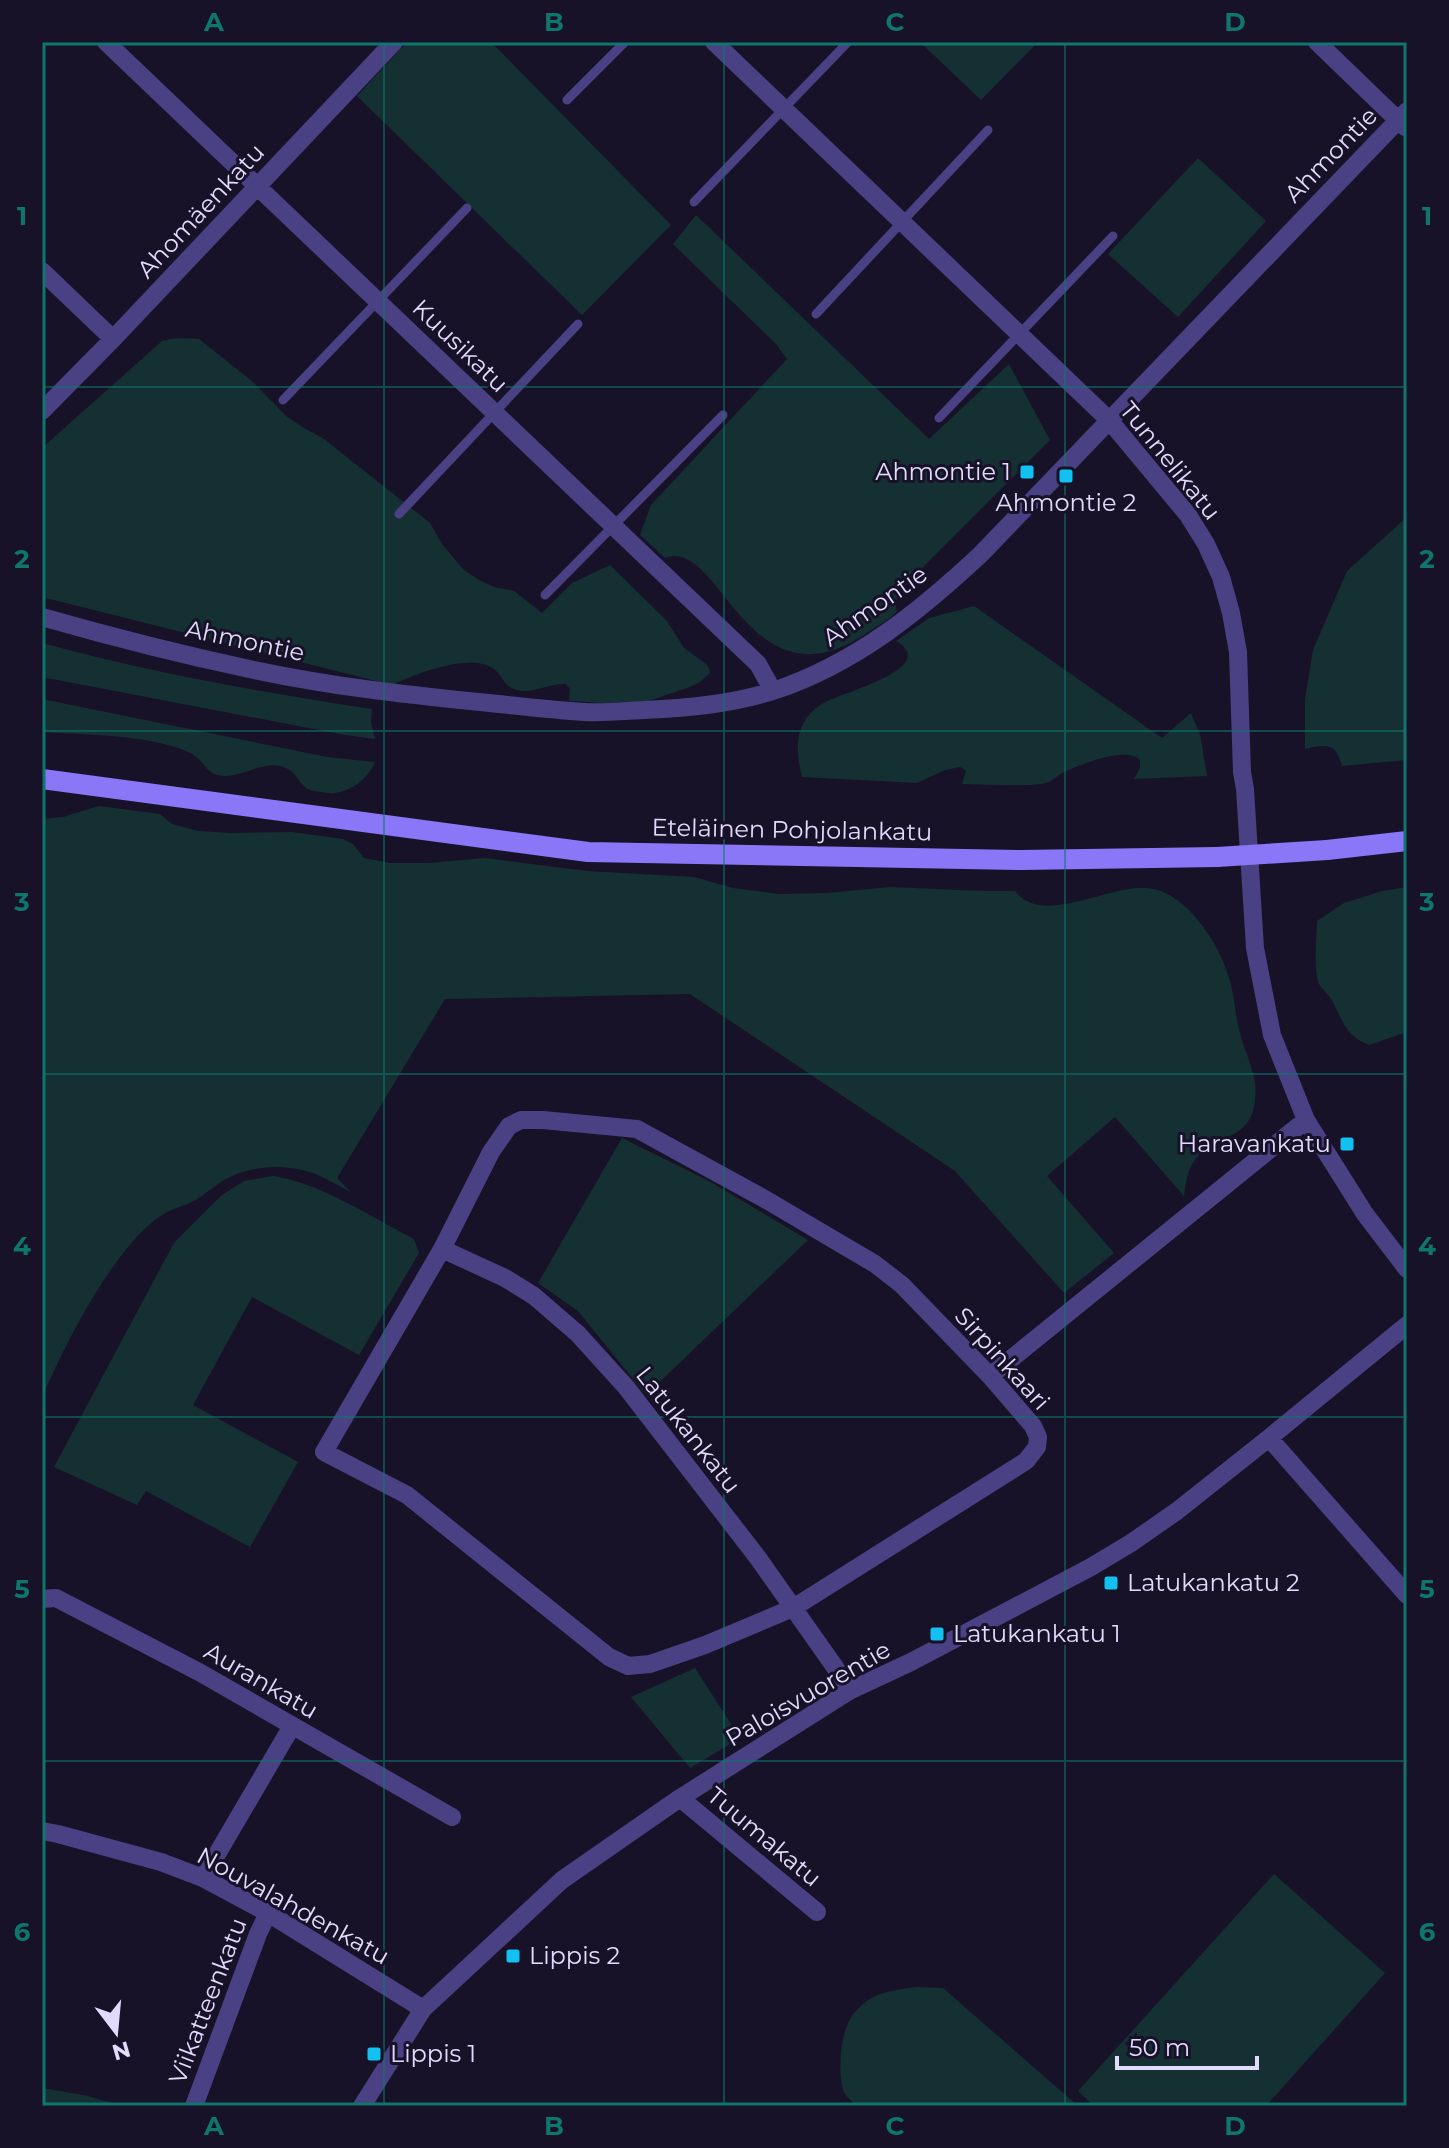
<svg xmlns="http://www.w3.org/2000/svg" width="1449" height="2148" viewBox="0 0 1449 2148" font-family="Montserrat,sans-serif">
<rect width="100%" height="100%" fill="#181228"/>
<path fill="#153032" d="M407,42H491L671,225L582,315L357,96Z
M920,42H1038L981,100Z
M1198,158L1266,221L1178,317L1108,254Z
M696,215L929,439L1009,364L1050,440L909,581C902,590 892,599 897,611L890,618C873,628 855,643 836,649C743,683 715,537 665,558L640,535L651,505L787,359L776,344L673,244Z
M177,338L199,339L252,381L286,416L304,428L324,439L430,523L442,544L464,570L479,580L494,587L514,591L542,613L572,583L610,565L667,621L684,648L706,664L709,668L710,673L700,682L687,688L648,701L606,703L569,701L570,689L566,684C549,683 533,694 517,690C504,687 503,676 494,669C471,652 415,674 392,685L42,597V448L162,341Z
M1407,517V760L1342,766C1336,743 1327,744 1305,749V699L1313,650L1347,571Z
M974,606L1162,738L1191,713L1200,734L1207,776L1134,779L1140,768V760C1127,745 1075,766 1059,775C1056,777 1053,780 1049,782C1035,788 981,784 962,784L966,771L960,767L945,770L917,783L802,777C797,756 794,734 808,716C813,710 820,704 828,701C841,693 942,667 896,641L929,618Z
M42,643C151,673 261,692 372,709L371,722L375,739L345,735L42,677Z
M42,699L327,757L375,762C368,778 353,791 334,793C326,794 315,791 307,789C301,784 297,776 291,771C268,754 242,781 218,775C207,773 204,762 195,756C190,752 183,750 178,748C135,734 86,735 42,732Z
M99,806L160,814L172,824L198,831L231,833L292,832L343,839L353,844L364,858L390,863H429L485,858L587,871L694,877L733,888L779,894L827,893L891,887L983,891H1015C1042,927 1108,885 1147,888C1167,890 1185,904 1197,919C1211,936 1223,957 1229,978C1234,993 1235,1010 1238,1025C1242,1045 1252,1064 1255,1083C1256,1089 1255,1096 1255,1101C1250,1141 1218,1133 1197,1157C1187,1169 1186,1182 1184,1196L1115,1117L1047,1176L1114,1253L1064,1293L955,1171L690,994L445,999L337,1178L351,1192C339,1186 326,1178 313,1173C287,1164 255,1165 230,1177C217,1183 206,1194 194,1201C181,1208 170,1208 156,1219C111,1254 64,1345 42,1398V819L63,817Z
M1407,887V1032L1369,1045C1343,1034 1344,1021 1331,999C1328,994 1322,989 1319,984C1313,970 1317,937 1317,921L1344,903L1382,891Z
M622,1138L709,1181L808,1240L646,1395L578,1311L538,1283Z
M273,1176C323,1184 369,1216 414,1239L419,1253L359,1355L252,1297L193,1405L298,1462L250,1547L146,1491L137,1505L54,1467L174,1243L222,1195L244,1181Z
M695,1668L740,1738L690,1768L631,1697Z
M1274,1874L1385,1973L1266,2106H1094L1078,2091Z
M916,1987L943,1988L1078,2106H857C853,2102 846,2097 844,2092C842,2089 842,2083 841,2080C839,2054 841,2021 863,2004C878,1991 897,1990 916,1987Z
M42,2088L88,2096L122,2106H42Z"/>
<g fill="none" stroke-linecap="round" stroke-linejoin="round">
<path stroke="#4a4084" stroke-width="9" d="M567,100L625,42
M694,202L848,42
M816,314L988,130
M283,400L467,208
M939,418L1113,236
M399,514L578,324
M545,595L723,415"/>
<path stroke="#4a4084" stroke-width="18" d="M106,42L758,664L773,691
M714,42L1109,420L1188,515L1206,544L1221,577L1231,613L1238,652L1242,772L1245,789L1255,948L1272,1035L1306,1120L1365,1214L1407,1269
M1317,42L1405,127
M42,271L113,339
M42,411L113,339L394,42
M42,617C112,637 183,655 254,670C334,687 417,696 499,704C528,707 556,710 584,712C604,713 624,711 644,710C688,708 734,704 776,690C856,663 920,611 981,554L1407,111
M521,1120H543L637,1129L763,1198L875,1264L902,1285L990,1376L1033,1426L1038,1437L1037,1447L1026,1461L793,1608L705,1645L650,1664L628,1666L609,1657L407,1495L324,1452L442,1249L491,1152L509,1126Z
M442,1249L505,1278L534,1296L578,1334L626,1387L758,1558L851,1690
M990,1376L1306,1120
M1269,1438L1407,1595
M42,1599L56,1598L199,1672L452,1817
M680,1798L817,1912
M42,1831L58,1834L161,1862L203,1878L268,1913L423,2009
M203,1878L292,1726
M194,2106L258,1934L268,1913
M362,2106L423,2009L562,1880L680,1798L851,1690L911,1662L1091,1567L1131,1543L1177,1511L1269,1438L1407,1325"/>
<path stroke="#8a77f8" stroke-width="20" d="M42,779L588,852L1021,860L1217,857
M1327,850L1407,841"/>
<path stroke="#8a77f8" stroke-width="20" d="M1217,857L1327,850"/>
</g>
<path fill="none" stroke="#0f766e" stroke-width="2" stroke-opacity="0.55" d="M384,42V2106M724,42V2106M1065,42V2106M42,387H1407M42,731H1407M42,1074H1407M42,1417H1407M42,1761H1407"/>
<g fill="#12c1f2" stroke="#181228" stroke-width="3">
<rect x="1019" y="464" width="16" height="16" rx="4"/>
<rect x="1058" y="468" width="16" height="16" rx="4"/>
<rect x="1339" y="1136" width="16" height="16" rx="4"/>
<rect x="1103" y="1575" width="16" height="16" rx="4"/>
<rect x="929" y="1626" width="16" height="16" rx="4"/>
<rect x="505" y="1948" width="16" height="16" rx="4"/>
<rect x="366" y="2046" width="16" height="16" rx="4"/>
</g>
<g text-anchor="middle" stroke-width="6" stroke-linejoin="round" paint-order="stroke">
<g font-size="24" fill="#e3dbfd" stroke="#181228">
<text transform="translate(1331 155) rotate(-46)" y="8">Ahmontie</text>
<text transform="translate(201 211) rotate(-47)" y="8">Ahomäenkatu</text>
<text transform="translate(460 346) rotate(44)" y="8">Kuusikatu</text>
<text transform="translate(1170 461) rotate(51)" y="8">Tunnelikatu</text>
<text transform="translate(875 606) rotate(-35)" y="8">Ahmontie</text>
<text transform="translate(245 641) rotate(12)" y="8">Ahmontie</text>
<text transform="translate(792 830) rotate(1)" y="8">Eteläinen Pohjolankatu</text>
<text transform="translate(1002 1359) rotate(48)" y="8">Sirpinkaari</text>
<text transform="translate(688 1430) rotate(52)" y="8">Latukankatu</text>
<text transform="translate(261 1681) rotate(30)" y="8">Aurankatu</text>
<text transform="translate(808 1694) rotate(-30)" y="8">Paloisvuorentie</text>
<text transform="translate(764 1837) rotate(40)" y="8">Tuumakatu</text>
<text transform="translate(293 1906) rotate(29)" y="8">Nouvalahdenkatu</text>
<text transform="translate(208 2001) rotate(-69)" y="8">Viikatteenkatu</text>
</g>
<g font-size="24" fill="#e3dbfd" stroke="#181228" text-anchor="start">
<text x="1011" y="480" text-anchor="end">Ahmontie 1</text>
<text x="1066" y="511" text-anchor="middle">Ahmontie 2</text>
<text x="1331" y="1152" text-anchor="end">Haravankatu</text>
<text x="1127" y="1591">Latukankatu 2</text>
<text x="953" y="1642">Latukankatu 1</text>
<text x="529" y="1964">Lippis 2</text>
<text x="390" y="2062">Lippis 1</text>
</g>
</g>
<rect width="1449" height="2148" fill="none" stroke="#181228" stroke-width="88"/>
<g transform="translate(116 2032) rotate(164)" stroke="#181228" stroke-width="6" paint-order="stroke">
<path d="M0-6L14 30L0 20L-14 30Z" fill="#e3dbfd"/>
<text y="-12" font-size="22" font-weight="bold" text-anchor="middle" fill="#e3dbfd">N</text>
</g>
<path d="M1117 2056v12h140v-12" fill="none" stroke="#e3dbfd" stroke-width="4"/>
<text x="1129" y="2056" font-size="24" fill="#e3dbfd" stroke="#181228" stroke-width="6" paint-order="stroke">50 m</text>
<rect x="44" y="44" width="1361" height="2060" fill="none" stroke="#0f766e" stroke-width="3"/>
<g font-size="26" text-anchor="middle" font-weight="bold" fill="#0f766e">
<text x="214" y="31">A</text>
<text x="554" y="31">B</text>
<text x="895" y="31">C</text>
<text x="1235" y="31">D</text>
<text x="22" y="225">1</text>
<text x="1427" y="225">1</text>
<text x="22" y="568">2</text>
<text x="1427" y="568">2</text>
<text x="22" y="911">3</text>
<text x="1427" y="911">3</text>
<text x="22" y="1255">4</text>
<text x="1427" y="1255">4</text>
<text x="22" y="1598">5</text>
<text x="1427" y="1598">5</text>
<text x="22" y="1941">6</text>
<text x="1427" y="1941">6</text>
<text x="214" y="2135">A</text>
<text x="554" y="2135">B</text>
<text x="895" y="2135">C</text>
<text x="1235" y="2135">D</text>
</g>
</svg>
